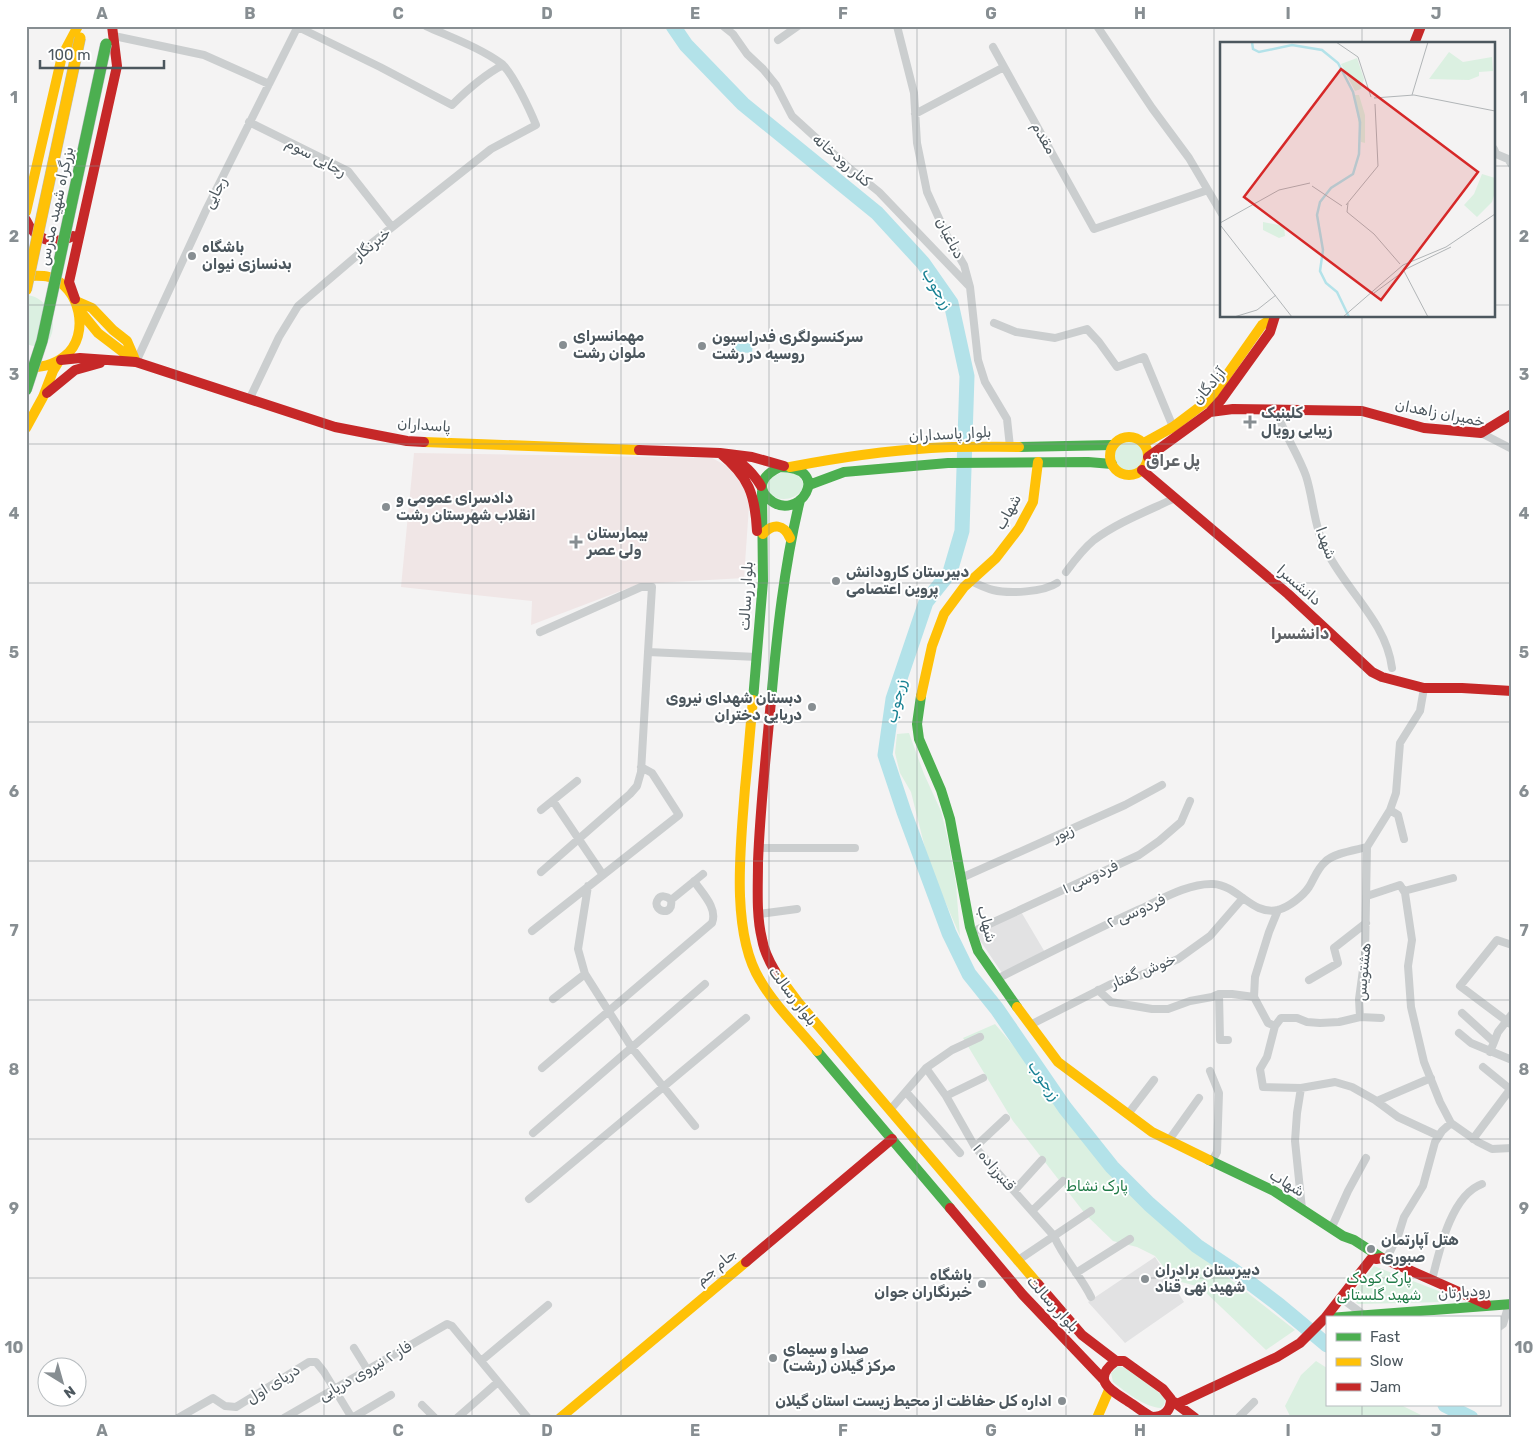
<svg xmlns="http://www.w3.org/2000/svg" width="1538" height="1444" viewBox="0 0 1538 1444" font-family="Rubik,Cairo,sans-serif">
<rect width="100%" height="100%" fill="#f4f3f3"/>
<path fill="#e2e2e3" d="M1020,910L1046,954L1002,973L975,933Z
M1155,1257L1184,1302L1125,1343L1088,1302Z"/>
<path fill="#f0e6e6" d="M414,453L712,458L727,466L743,484L749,506L744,578L639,584L531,625L532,601L401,587Z"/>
<path fill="#dbf0e1" d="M26,295C47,296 60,322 49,340L33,346L26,344Z
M1114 456a15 15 0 1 1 30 0a15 15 0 1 1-30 0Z
M784,472C795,472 803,476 804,488C783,516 744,483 784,472Z
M909,733L924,774L941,811L948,840L956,884L960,936L929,864L911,792L900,773L895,753L897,734Z
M995,1024L1170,1232L1295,1330L1266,1350L1200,1287L1174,1280L1155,1256L1137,1247L1113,1241L1086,1215L1013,1121L963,1038Z
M1374,1266L1449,1295L1445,1302L1358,1304L1350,1297Z
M1316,1361L1327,1368V1405H1401L1427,1418H1291L1285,1406L1301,1375Z
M1118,1366L1127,1368L1162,1395L1165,1400L1164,1405L1161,1408C1144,1407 1126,1392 1113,1382L1111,1373Z"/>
<path fill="#b3e2e9" d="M734,340L753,341L752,353L733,352Z"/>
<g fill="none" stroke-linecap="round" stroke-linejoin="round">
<path stroke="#b3e2e9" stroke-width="15" d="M673,26L686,45L743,104L877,213L923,263L951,303L967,376L962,531L950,572L926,602L893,699L885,755L904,812L949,933L969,974L997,1009L1065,1108L1112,1167L1149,1204L1197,1246L1233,1270L1279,1305L1327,1345
M1445,1405L1471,1418"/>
<path stroke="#cbcecf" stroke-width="8" d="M723,26L733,34L747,54L763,69L776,85L792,116L848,167L879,192L969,286
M897,26L914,93L917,143L927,192L947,236L964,265L970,287L978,360L985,382L1007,419L1010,447
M1097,26L1152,108L1189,158L1222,214
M298,27L380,67L452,105C467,90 484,75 503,65
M114,36L204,55L269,84
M778,40L798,26
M993,47L1094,229L1208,190
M915,114L1004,67
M249,122L348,171L392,227
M1494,149L1496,154L1508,159L1512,165
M994,323L1016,332L1055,338L1087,329L1099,342L1117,367L1144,357L1173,427
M136,362L207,208L298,26
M249,400L279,337L298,306L367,247L491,149L536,125C530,110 513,74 502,64C481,48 450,37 426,26
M1276,410C1283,433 1298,453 1306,476C1313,497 1314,526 1324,546C1343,588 1386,620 1392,668
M1481,433L1512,449
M1066,572C1074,561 1083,549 1094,540C1118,522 1148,511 1175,498
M971,581C978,584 985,588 993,590C1009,594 1044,592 1057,583
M540,632L641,587H652L648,652
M553,801L603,875
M541,810L577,781
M1390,810L1398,815L1404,839
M758,848H855
M541,872L630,794L637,786L641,772L648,652L757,657
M961,878L1125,805L1162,785
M588,886L578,949L585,974L632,1048L695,1126
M1404,891L1453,878
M1367,896L1400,885L1405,893L1412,940L1408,966L1411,1007L1424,1062L1440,1102L1451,1123L1478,1142L1492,1149L1512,1148
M671,900C667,896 660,894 657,901C653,912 674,917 671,900L703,874
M759,914L797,909
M532,931L679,815L652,773L641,767
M972,932L1139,855L1159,841L1181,822L1190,801
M1512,945L1497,940L1460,986L1512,1025
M997,979C1044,955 1090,932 1138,910C1160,900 1188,883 1213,884C1238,885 1252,916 1278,910C1289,907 1303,896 1309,887C1314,879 1317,869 1325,862C1333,853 1356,850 1367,847
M1309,980L1338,963L1334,948L1366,923
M1098,990L1111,1002L1152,1009H1168L1190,1001L1212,997L1219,994H1232L1254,997
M1219,994L1220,1040H1228
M553,999L585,974
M1462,1013L1494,1042
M1360,1017L1359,999L1365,955L1367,847L1390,810L1396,793L1400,743L1420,711L1424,688
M1381,1018L1360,1017L1339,1022L1320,1023L1307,1022L1297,1018H1281L1275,1026L1267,1057L1260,1069L1263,1087L1301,1088L1335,1082L1352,1087L1375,1100L1398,1117L1439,1136
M1030,1025L1111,984L1139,976L1178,959L1210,936L1243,898
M1275,1026L1268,1023L1254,997L1255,977L1269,932L1278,910
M1459,1033L1471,1043L1512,1060
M1490,1052L1498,1032L1512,1014
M1483,1067L1510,1089
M542,1068L712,923C718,908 702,893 694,881
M926,1068L946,1096L975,1147L1054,1236C1063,1258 1081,1276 1091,1297
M1210,1071L1219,1093L1217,1152L1212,1161
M1301,1088L1297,1113L1295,1141L1302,1209
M906,1092L960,1153
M946,1096L983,1078
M1377,1101L1431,1078
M890,1110L926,1068L952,1050L980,1037
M1128,1114L1154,1080
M533,1133L705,984
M1473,1139L1512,1087
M1169,1140L1199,1098
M975,1147L1006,1118
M1014,1191L1042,1160
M529,1199L746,1018
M1032,1211L1063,1181
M1331,1229L1348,1191L1366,1158
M1386,1260L1399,1233L1404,1217L1423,1186L1435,1142L1442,1131L1451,1123
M1017,1261L1091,1211
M1076,1273L1130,1239
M1432,1280C1439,1252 1451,1195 1482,1184
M1341,1298L1364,1315
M1499,1327L1503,1324L1509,1304
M354,1348L367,1369
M481,1361L548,1305
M422,1405L435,1418
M178,1418L213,1398L225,1406L236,1407L309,1362H316L324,1372L352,1418L391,1395
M284,1418L447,1324L452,1326L528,1418
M457,1418L498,1382
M1238,1418L1254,1402"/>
<path stroke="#4caf50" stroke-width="10" d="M1019,447L1113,445
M780,467C835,467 798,525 769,499C753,485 767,473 780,467Z
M809,485L844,472L948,463L1088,462L1112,464
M921,696L917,724L919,739L941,790L950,819L970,927L978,951L1017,1007
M753,700L763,581L762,492
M771,701C777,633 784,566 800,500
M817,1051L950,1208
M1209,1160L1274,1191L1343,1236L1354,1240L1382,1258
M1329,1318L1512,1304"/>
<path stroke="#ffc107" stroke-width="10" d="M26,212L62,56L78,26
M26,276C33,276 42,275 49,277C80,286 91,335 65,356C53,366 41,367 26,368
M76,301L92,308L113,330L127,341L136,362
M80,311L98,333L136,362
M26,428L43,397L53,371L59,361
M1110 456a19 19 0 1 1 38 0a19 19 0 1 1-38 0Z
M424,442L639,450
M1144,443L1173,427L1210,399L1262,325L1273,318
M790,467C836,458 883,451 931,448C960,446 989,447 1019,447
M763,534C773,523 784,524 790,538
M921,696L932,646L944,614L964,587L996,558L1019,528L1033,502L1038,462
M753,700C750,730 748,759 745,788C741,842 730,932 760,980C775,1006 798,1028 817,1051
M775,971L798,1002L1038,1284
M1017,1007L1058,1062L1152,1132L1209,1160
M560,1418L746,1262
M1097,1418L1109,1390"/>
<path stroke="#c62828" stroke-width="10" d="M1414,44L1421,26
M26,220C35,240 53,246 73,236
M75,299L69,282L117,66L112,26
M61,360L80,358L136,362L335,427L407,441L424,442
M47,393L75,370L100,363
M1210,412L1233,409L1362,411L1424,428L1481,433L1512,414
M639,450L720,453C749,477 755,494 757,531
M1148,457L1210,412L1221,400L1270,332L1275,316
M1142,470L1288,594L1372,672L1382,677L1424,688H1462L1512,691
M761,486C750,468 739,460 720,453L752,457L784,466
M771,701C766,755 760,809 758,862C758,887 756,915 762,939C764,951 769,961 775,971
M950,1208L1023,1295L1103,1379
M1376,1259L1382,1258L1486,1304
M746,1262L892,1139
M1038,1284L1082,1335L1116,1361
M1116,1361H1124L1163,1389L1171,1399C1171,1411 1164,1417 1152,1417C1144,1413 1137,1407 1129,1402C1111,1390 1090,1380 1116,1361Z
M1174,1402L1195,1418
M1177,1404L1277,1357L1300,1343L1325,1318L1371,1259"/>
<g stroke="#b9bec2" stroke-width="12" stroke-linecap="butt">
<path id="fast-bridge" d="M26,390L42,341L106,44"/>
</g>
<g stroke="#b9bec2" stroke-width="12" stroke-linecap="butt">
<path id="slow-bridge" d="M26,290L80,38"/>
</g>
<use href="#fast-bridge" stroke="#4caf50" stroke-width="11"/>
<use href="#slow-bridge" stroke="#ffc107" stroke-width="11"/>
</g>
<path fill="none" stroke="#878e92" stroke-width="1" stroke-opacity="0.55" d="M176,26V1418M324,26V1418M472,26V1418M621,26V1418M769,26V1418M917,26V1418M1066,26V1418M1214,26V1418M1362,26V44M26,166H1222M1494,166H1512M26,305H1222M1494,305H1512M1362,316V1318M26,444H1512M26,583H1512M26,722H1512M26,861H1512M26,1000H1512M26,1139H1512M26,1278H1512M1362,1405V1418"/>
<g fill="#878e92" stroke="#fff" stroke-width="2">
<circle cx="192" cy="256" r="5"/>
<circle cx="563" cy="345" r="5"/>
<circle cx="702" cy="346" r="5"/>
<path d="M1247.5 414.5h5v5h5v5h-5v5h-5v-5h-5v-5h5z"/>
<circle cx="386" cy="507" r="5"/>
<path d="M573.5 534.5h5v5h5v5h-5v5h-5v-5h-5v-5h5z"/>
<circle cx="836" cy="581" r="5"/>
<circle cx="812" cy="707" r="5"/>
<circle cx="1371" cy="1249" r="5"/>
<circle cx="1145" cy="1279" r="5"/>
<circle cx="982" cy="1284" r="5"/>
<circle cx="773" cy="1358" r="5"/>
<circle cx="1062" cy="1401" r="5"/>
</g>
<g text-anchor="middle" stroke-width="4" stroke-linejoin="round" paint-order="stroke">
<g font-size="15" fill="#4c575e" stroke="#fff">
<text transform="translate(1044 138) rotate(61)" y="5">مقدم</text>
<text transform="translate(316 157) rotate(28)" y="5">رجایی سوم</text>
<text transform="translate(842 160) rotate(41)" y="5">کنار رودخانه</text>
<text transform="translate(215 193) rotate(-64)" y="5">رجایی</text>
<text transform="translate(56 206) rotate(-78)" y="5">بزرگراه شهید مدرس</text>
<text transform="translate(950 238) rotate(62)" y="5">دباغیان</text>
<text transform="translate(372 244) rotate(-39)" y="5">خبرنگار</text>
<text transform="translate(1209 386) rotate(-50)" y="5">آزادگان</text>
<text transform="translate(1440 413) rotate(11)" y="5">خمیران زاهدان</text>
<text transform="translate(424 425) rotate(4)" y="5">پاسداران</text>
<text transform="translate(950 434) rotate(-3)" y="5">بلوار پاسداران</text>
<text transform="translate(1008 512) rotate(-61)" y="5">شهاب</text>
<text transform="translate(1326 543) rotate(69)" y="5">شهدا</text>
<text transform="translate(1299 585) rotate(41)" y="5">دانشسرا</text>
<text transform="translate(746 596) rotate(-87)" y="5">بلوار رسالت</text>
<text transform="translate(1063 833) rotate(-24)" y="5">زیور</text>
<text transform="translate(1090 877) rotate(-25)" y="5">فردوسی ۱</text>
<text transform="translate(1136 911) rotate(-24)" y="5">فردوسی ۲</text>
<text transform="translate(987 924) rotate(75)" y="5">شهاب</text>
<text transform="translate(1143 971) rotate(-22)" y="5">خوش گفتار</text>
<text transform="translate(1363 972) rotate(-85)" y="5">هشتویس</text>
<text transform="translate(793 996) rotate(53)" y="5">بلوار رسالت</text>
<text transform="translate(994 1167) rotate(50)" y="5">قنبرزاده ۱</text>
<text transform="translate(1287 1183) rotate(31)" y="5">شهاب</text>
<text transform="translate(716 1267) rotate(-40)" y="5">جام جم</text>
<text transform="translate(1464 1292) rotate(-5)" y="5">رودبارتان</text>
<text transform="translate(1053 1304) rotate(48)" y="5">بلوار رسالت</text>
<text transform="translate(365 1371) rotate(-30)" y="5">فاز ۲ نیروی دریایی</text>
<text transform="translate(273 1384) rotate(-32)" y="5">دریای اول</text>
</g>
<g font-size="15" font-weight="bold" fill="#4c575e" stroke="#fff" text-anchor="start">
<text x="202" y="252">باشگاه<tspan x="202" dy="17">بدنسازی نیوان</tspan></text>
<text x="573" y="341">مهمانسرای<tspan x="573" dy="17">ملوان رشت</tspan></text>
<text x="712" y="342">سرکنسولگری فدراسیون<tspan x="712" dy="17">روسیه در رشت</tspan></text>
<text x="1261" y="418">کلینیک<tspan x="1261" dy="17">زیبایی رویال</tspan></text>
<text x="396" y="503">دادسرای عمومی و<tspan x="396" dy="17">انقلاب شهرستان رشت</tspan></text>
<text x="587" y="538">بیمارستان<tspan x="587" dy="17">ولی عصر</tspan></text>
<text x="846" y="577">دبیرستان کارودانش<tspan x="846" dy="17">پروین اعتصامی</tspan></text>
<text x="802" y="703" text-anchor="end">دبستان شهدای نیروی<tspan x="802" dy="17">دریایی دختران</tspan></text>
<text x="1381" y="1245">هتل آپارتمان<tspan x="1381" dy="17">صبوری</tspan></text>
<text x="1155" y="1275">دبیرستان برادران<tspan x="1155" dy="17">شهید نهی قناد</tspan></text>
<text x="972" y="1280" text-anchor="end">باشگاه<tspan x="972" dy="17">خبرنگاران جوان</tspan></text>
<text x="783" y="1354">صدا و سیمای<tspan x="783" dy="17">مرکز گیلان (رشت)</tspan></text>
<text x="1052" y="1406" text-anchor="end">اداره کل حفاظت از محیط زیست استان گیلان</text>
</g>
<g font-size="15" fill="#217b48" stroke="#fff">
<text x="1097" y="1191">پارک نشاط</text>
<text x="1379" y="1283">پارک کودک<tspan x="1379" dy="17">شهید گلستانی</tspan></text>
</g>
<g font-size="16" font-style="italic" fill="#198294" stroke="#fff">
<text transform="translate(938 288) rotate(59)" y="6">زرجوب</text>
<text transform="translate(895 701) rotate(-77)" y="6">زرجوب</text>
<text transform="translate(1045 1080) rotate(55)" y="6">زرجوب</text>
</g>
<g font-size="16" font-weight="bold" fill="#5f6367" stroke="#fff">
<text x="1173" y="466">پل عراق</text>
<text x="1300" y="639">دانشسرا</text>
</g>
</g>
<g transform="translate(1220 42)">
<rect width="275" height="275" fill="#f4f3f3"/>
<path d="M229,10L243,20L272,15L273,29L259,30V34L249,38L209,37ZM137,16L144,37L141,47L135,49L121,22ZM135,53H139L145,73V101L141,100ZM262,132L275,136V150L272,160L257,175L244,163L254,152ZM43,180L64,184L65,194L59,196L43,188Z" fill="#dbf0e1"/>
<path fill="none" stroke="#b3e2e9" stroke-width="2.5" d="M32,0L33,7L39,10L72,3L102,8L118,21L133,50L140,80L139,112L133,132L111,146L100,160L97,173L103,208L100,229L106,241L117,250L129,275"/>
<path fill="none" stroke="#b1b5b7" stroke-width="1" d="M116,0L138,15L151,55M192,53L208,0M154,56L194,53L275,69M92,144L122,164M128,161L127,170L154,192L180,222M126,163L158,124L155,62M0,181L59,148L90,141M1,184L72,275M184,228L231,205M184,229L208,275M154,251L180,232M14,275L37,268L56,253M123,275L183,223L226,205L275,172"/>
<path fill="#d62828" fill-opacity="0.15" stroke="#d62828" stroke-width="2.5" d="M121,27L258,130L161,258L24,155Z"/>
<rect width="275" height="275" fill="none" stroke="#4c575e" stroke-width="2.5"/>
</g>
<rect width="1538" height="1444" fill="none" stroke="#ffffff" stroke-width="55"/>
<rect x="1326" y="1316" width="175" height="90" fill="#ffffff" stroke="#b7bcbf"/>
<rect x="1336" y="1333" width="25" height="8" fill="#4caf50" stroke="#b7bcbf"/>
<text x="1370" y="1342" font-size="15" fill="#4c575e">Fast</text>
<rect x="1336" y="1358" width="25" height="8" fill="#ffc107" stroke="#b7bcbf"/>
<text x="1370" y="1366" font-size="15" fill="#4c575e">Slow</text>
<rect x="1336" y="1383" width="25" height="8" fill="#c62828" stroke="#b7bcbf"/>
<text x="1370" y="1392" font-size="15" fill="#4c575e">Jam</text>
<g transform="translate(62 1382) rotate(143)"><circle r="24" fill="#ffffff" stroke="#b7bcbf"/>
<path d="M0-4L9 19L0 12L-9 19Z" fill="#878e92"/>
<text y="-8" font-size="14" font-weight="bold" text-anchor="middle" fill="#4c575e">N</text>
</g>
<path d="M40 60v8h124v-8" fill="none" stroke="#4c575e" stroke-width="2.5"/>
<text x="48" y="60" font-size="15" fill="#4c575e" stroke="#ffffff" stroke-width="4" paint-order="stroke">100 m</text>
<rect x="28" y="28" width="1482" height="1388" fill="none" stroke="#878e92" stroke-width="2"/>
<g font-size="16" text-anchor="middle" font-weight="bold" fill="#878e92">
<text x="102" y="19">A</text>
<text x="250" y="19">B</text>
<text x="398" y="19">C</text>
<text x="547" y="19">D</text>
<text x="695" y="19">E</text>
<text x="843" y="19">F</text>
<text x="991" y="19">G</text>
<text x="1140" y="19">H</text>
<text x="1288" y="19">I</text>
<text x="1436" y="19">J</text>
<text x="14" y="103">1</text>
<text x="1524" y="103">1</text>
<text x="14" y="242">2</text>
<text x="1524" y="242">2</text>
<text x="14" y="380">3</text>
<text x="1524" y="380">3</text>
<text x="14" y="519">4</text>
<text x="1524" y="519">4</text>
<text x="14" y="658">5</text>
<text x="1524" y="658">5</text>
<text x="14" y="797">6</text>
<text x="1524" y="797">6</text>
<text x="14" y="936">7</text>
<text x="1524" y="936">7</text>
<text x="14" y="1075">8</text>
<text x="1524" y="1075">8</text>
<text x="14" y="1214">9</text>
<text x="1524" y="1214">9</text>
<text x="14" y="1353">10</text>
<text x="1524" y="1353">10</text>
<text x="102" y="1436">A</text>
<text x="250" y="1436">B</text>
<text x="398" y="1436">C</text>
<text x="547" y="1436">D</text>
<text x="695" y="1436">E</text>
<text x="843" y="1436">F</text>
<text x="991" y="1436">G</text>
<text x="1140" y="1436">H</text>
<text x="1288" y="1436">I</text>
<text x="1436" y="1436">J</text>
</g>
</svg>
